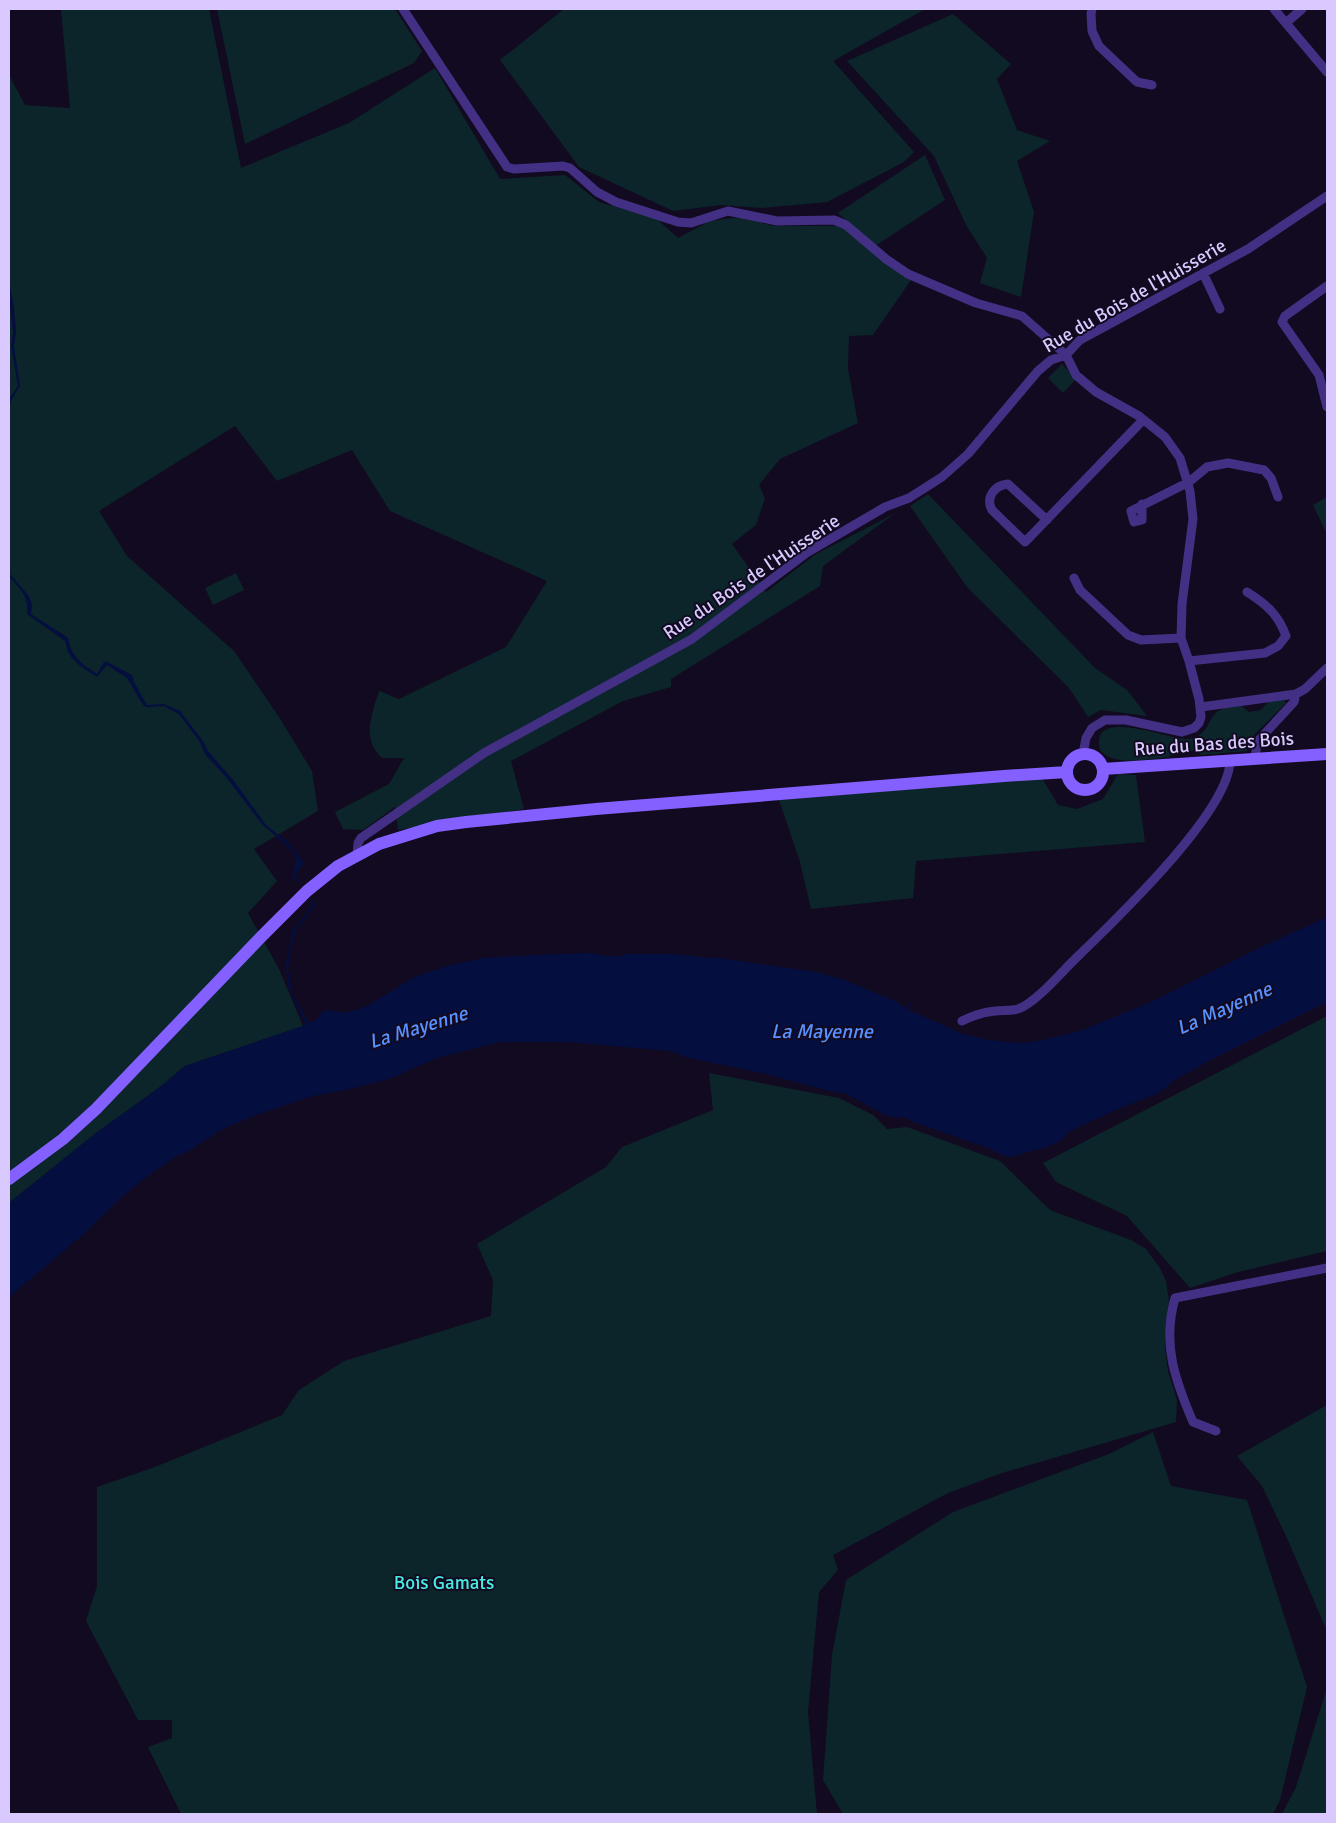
<svg xmlns="http://www.w3.org/2000/svg" width="1336" height="1823" viewBox="0 0 1336 1823" font-family="Signika,sans-serif">
<rect width="100%" height="100%" fill="#120a20"/>
<path fill="#0c252a" d="M61,9H209L241,168L349,123L435,68L500,179L565,175L599,202L657,219L678,238L710,221L741,217L773,226H841L911,280L873,335L849,336L848,369L858,423L780,459L759,485L765,498L756,525L732,544L766,592L816,554L894,514L823,566L820,586L671,679V687L623,701L511,761L524,809L398,830L395,807L363,830L343,829L335,812L389,784L404,758H382C361,739 372,714 379,691L399,699L506,647L547,581L390,511L352,450L277,481L235,426L99,511L127,556L234,651L279,717L312,771L318,811L254,849L277,881L248,913L279,969L303,1026L185,1066L160,1087L96,1133L9,1203V75L25,105L70,108Z
M217,9H395L422,51L414,63L245,144Z
M564,9H925L833,61L914,152L904,162L827,202L762,208L721,205L673,211L579,167L500,60Z
M953,14L1011,64L997,79L1017,130L1050,141L1017,161L1034,212L1021,297L980,283L987,258L966,225L934,156L847,61Z
M925,155L945,200L875,246L838,213Z
M1062,364L1076,379L1063,393L1048,378Z
M928,494L1095,668L1127,690L1147,716L1101,710L1088,717L1069,688L967,587L910,506Z
M1327,497V529L1325,530L1313,505Z
M236,573L244,590L213,605L205,588Z
M1283,700L1285,701L1286,703L1251,738L1247,751L1201,755L1195,750L1174,754L1168,757C1148,759 1114,767 1100,750C1089,705 1169,740 1188,739C1209,737 1207,718 1218,711C1224,707 1233,707 1240,705L1249,712L1261,710L1269,701Z
M1118,774L1136,775L1145,842L916,861L913,898L811,909L800,862L779,800L1042,778L1058,805L1077,809L1103,799Z
M1327,1016V1251L1238,1272L1190,1288L1127,1216L1056,1182L1043,1163Z
M709,1073L839,1098L873,1115L887,1129L907,1127L1000,1161L1050,1210L1131,1240L1146,1249L1160,1268L1166,1281L1169,1301L1165,1349L1168,1371L1177,1400L1176,1422L1002,1473L948,1493L833,1555L838,1570L819,1592L808,1712L817,1814H181L148,1747L172,1738V1720H138L86,1621L97,1586V1487L155,1467L282,1415L299,1390L344,1361L491,1316L493,1280L477,1244L606,1167L622,1147L713,1110Z
M1327,1405V1631L1287,1538L1262,1486L1237,1456Z
M1153,1432L1171,1486L1247,1500L1307,1687L1280,1800L1273,1814H843L823,1780L832,1655L846,1580L953,1512L1109,1454Z
M1327,1688V1814H1282L1296,1787Z"/>
<path fill="#040e3f" d="M9,281L14,308L16,332L14,346L20,386L9,404V399L18,386L11,346L13,332L9,296Z
M9,573L29,596L32,605L31,614L67,637C70,641 69,644 71,649C76,661 87,667 97,674L104,662H107L132,675L134,682L147,705L164,704L180,711L203,741L208,751L234,781L266,825L290,844L304,863L295,875L296,878L301,881L298,882L292,876L296,860L293,851L262,824L226,777L205,754L200,742L179,714L164,706L146,707L143,705L127,678L107,665L97,677L79,665L72,658L68,652L65,641L27,614C29,595 20,590 9,576Z
M310,899H313L315,906L296,930L290,953L288,970L292,993L309,1023L317,1019L324,1010L345,1013L365,1007L416,976L448,966L483,958L533,955L590,953L606,956H620L624,954H674L710,958H720L816,972L845,980L899,1003L907,1009L912,1000H913L909,1010L963,1034L988,1040L1022,1043L1043,1040L1080,1031L1153,1001L1259,948L1327,917V1002L1205,1063L1175,1080L1159,1093L1123,1107L1068,1132C1062,1145 1040,1149 1028,1152C1021,1153 1017,1157 1009,1157C1002,1156 995,1151 988,1148C962,1139 937,1130 911,1121L907,1117L899,1118L885,1115L847,1094L829,1091L766,1074L685,1057L670,1051L567,1042H500L437,1058L389,1079L346,1090L313,1096L253,1116L221,1130L189,1151L177,1156L145,1178L123,1196L85,1233L9,1297V1203L96,1133L160,1087L185,1066L306,1025L288,987L286,963L293,930L310,909L312,904Z"/>
<g fill="none" stroke-linecap="round" stroke-linejoin="round">
<path stroke="#433084" stroke-width="9" d="M403,9L507,167L514,169L563,166L570,168L597,192L616,202L678,222L691,223L728,211L777,221L834,220L846,225L886,259L908,274L976,303L1022,316L1066,355L1076,375L1096,392L1139,416L1165,437L1180,458L1190,491L1193,519L1182,604L1181,638L1189,661L1199,699L1201,717L1199,723L1194,728L1182,732L1126,720H1105L1092,728L1086,738L1083,754
M1092,9L1091,14L1092,31L1099,46L1137,82L1152,85
M1274,9L1327,72
M1286,23L1302,9
M1203,273L1220,309
M1327,286L1285,316L1282,322L1319,375L1327,407
M1142,504V520L1134,522L1131,511L1189,482L1207,467L1228,463L1264,470L1271,478L1278,497
M1047,520L1008,484C995,485 985,497 992,510L1025,542L1143,420
M1074,578L1080,590L1128,635L1141,640L1181,638
M1189,661L1265,653L1278,646L1286,636C1278,614 1266,604 1247,592
M1201,707L1296,694L1305,689L1327,668
M1255,759L1257,742L1294,702L1296,694
M357,855L358,843L361,838L484,753L692,639L808,552L885,507L909,498L942,477L968,454L1038,371L1051,360L1066,355L1080,340L1248,249L1327,196
M962,1021C972,1016 984,1012 995,1011C1002,1010 1011,1011 1018,1009C1035,1003 1059,975 1072,962C1111,924 1229,813 1230,761
M1216,1431L1193,1422C1175,1380 1162,1344 1175,1298L1327,1268"/>
<path stroke="#8360ff" stroke-width="12" d="M1067 772a18 18 0 1 1 36 0a18 18 0 1 1-36 0Z
M1103,769L1327,754
M9,1179L63,1139L96,1109L261,937L307,891L338,866L379,844L437,826L466,822L596,809L1004,776L1067,772"/>
</g>
<g text-anchor="middle" stroke-width="4" stroke-linejoin="round" paint-order="stroke">
<g font-size="19" fill="#d9c9ff" stroke="#120a20">
<text transform="translate(1134 295) rotate(-30)" y="7">Rue du Bois de l'Huisserie</text>
<text transform="translate(751 576) rotate(-34)" y="7">Rue du Bois de l'Huisserie</text>
<text transform="translate(1214 743) rotate(-4)" y="7">Rue du Bas des Bois</text>
</g>
<g font-size="19" fill="#48ebe3" stroke="#120a20">
<text x="444" y="1589">Bois Gamats</text>
</g>
<g font-size="20" font-style="italic" fill="#5790ff" stroke="#120a20">
<text transform="translate(1224 1008) rotate(-24)" y="7">La Mayenne</text>
<text transform="translate(418 1027) rotate(-17)" y="7">La Mayenne</text>
<text x="822" y="1038">La Mayenne</text>
</g>
</g>
<rect width="1336" height="1823" fill="none" stroke="#d9c9ff" stroke-width="20"/>
</svg>
